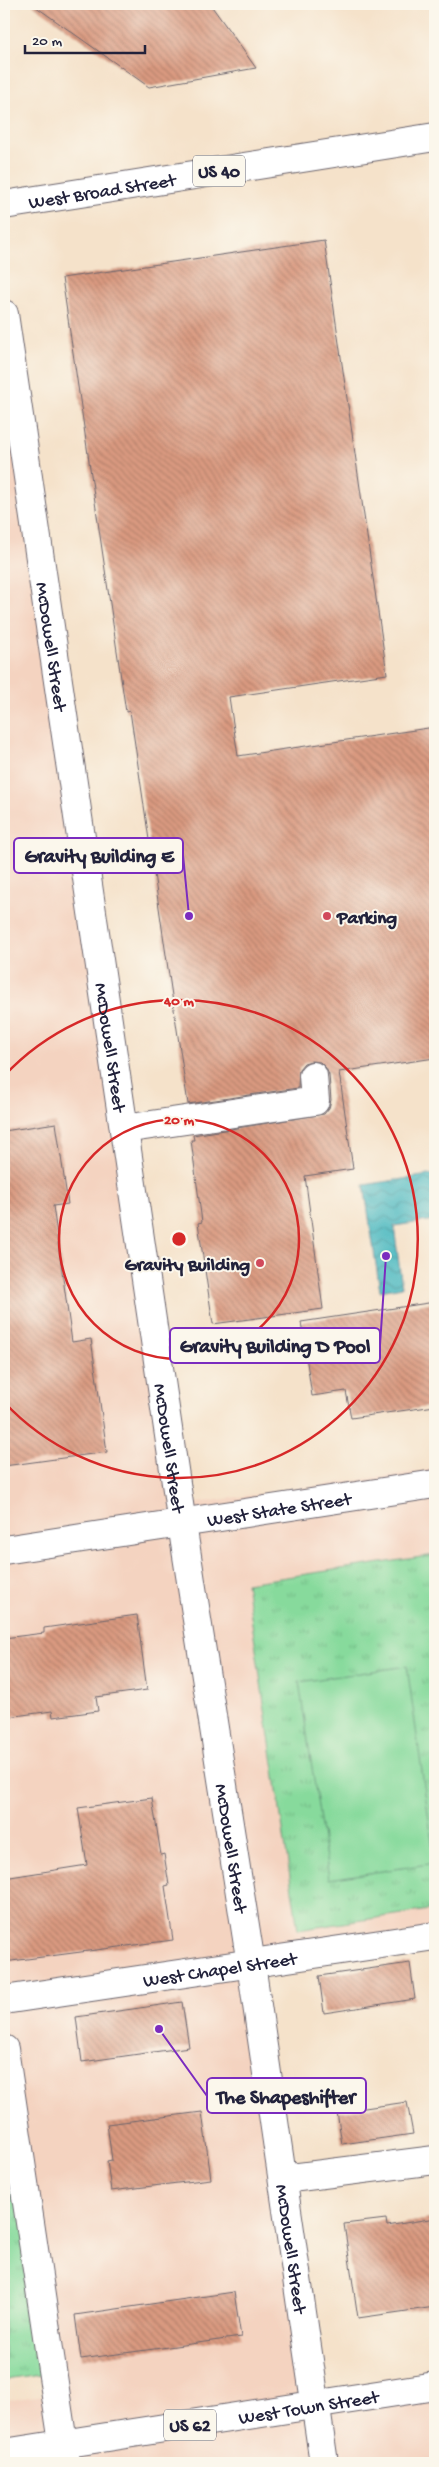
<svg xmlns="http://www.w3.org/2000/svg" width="439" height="2467" viewBox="0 0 439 2467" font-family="'Gochi Hand',sans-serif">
<defs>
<pattern id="grass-tufts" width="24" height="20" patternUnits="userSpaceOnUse" patternTransform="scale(1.25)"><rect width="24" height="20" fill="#87da9c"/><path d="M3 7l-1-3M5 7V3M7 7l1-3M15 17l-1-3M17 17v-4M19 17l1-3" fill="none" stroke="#74bb87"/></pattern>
<pattern id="water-waves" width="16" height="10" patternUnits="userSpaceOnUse" patternTransform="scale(1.25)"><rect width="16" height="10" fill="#49b8c0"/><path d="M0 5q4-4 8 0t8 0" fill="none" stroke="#3c959d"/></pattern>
<pattern id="building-back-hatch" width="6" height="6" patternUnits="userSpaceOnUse" patternTransform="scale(1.25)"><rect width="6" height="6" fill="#da9a80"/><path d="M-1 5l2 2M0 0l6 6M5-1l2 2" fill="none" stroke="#b07d6a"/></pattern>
</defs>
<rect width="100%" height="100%" fill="#fbf7ec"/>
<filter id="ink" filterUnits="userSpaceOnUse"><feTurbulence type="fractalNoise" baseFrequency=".02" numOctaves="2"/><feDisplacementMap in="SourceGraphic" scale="10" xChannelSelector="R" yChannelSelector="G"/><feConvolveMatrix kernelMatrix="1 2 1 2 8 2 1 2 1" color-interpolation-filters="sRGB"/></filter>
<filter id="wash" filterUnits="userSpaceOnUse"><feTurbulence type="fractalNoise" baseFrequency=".0096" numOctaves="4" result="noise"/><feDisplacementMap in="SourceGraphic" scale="20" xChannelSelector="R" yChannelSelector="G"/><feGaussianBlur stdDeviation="1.12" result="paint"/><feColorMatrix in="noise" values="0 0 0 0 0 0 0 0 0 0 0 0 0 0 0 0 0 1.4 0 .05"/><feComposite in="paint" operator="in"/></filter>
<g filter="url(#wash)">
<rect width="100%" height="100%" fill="#f5e2ca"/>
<path fill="#f4d3c0" d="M4,313L183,1505L435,1469V1929L251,1958L312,2399L435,2382V2463H70L4,2048Z
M50,2394L60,2463H4V2401Z"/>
<path fill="url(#grass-tufts)" stroke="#547e6c" d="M435,1555V1909L298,1930L246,1583Z
M4,2048L49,2374L4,2380Z"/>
<path fill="#87da9c" stroke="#547e6c" d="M407,1666L435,1863L329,1879L299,1682Z"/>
<path fill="url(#water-waves)" stroke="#366d7e" d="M435,1174V1220L394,1226L402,1287L380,1291L364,1185Z"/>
<g id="blocks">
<path fill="url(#building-back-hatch)" d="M32,4H210L256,68L149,87Z
M324,240L387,674L229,697L238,756L435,727V1058L339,1072L353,1169L305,1176L323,1309L213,1324L198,1223L202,1222L191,1140H194L193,1135L324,1114L329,1108L331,1100L329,1075L326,1068L320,1062L311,1061L304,1063L299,1069L298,1088L188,1104L130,711L126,712L62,278Z
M56,1123L68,1204L53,1206L72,1342L91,1339L107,1452L4,1466V1131Z
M435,1302V1406L351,1418L346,1391L312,1396L301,1322Z
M137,1615L147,1690L96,1697L98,1711L53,1717L52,1711L8,1717L4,1686V1638L44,1633V1628Z
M152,1798L161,1855L164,1854L169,1885L165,1886L173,1940L4,1962V1878L87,1865L78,1808Z
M410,1963L415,1999L324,2013L319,1976Z
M182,2002L189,2047L82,2062L76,2017Z
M407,2102L413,2134L342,2144L337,2112Z
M202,2112L211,2179L111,2191L107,2161L112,2160L107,2124Z
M435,2218V2307L358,2318L344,2224L386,2219L387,2226Z
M234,2292L241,2337L81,2359L75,2315Z"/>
</g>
</g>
<g filter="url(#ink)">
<use href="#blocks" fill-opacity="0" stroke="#6c656d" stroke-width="1"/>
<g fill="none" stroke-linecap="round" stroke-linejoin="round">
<g stroke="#6c656d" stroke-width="30">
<g id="minor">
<path id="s1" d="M4,314L182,1524L251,1964L324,2463"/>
<path d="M124,1129L315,1101L313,1076"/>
<path id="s2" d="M4,1550L435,1484"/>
<path id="s3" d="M4,2000L435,1936"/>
<path d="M4,2049L66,2463"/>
<path d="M283,2179L435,2160"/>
</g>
</g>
<g stroke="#6c656d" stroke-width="30">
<g id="major">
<path id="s4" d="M4,205L435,137"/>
<path id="s5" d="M4,2453L435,2386"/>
</g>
</g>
<use href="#minor" stroke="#fff" stroke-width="28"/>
<use href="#major" stroke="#fff" stroke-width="28"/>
</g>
</g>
<g fill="none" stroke="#d62828" stroke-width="2.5">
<circle cx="179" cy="1239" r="120"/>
<path d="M4 1076A239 239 0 1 1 4 1402"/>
</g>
<g fill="#d1495b" stroke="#fbf7ec" stroke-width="2">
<circle cx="327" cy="916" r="5"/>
<circle cx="260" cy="1263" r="5"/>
</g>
<g text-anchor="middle" stroke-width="4" stroke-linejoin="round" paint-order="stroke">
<g fill="#fbf7ec" stroke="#636270" stroke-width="1">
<rect x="193" y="155.5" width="52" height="31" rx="4"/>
<rect x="164" y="2409.5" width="52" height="31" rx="4"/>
</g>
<g font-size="18" font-weight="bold" fill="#22223b">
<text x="219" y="177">US 40</text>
<text x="190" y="2431">US 62</text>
</g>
<g font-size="19" fill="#22223b" stroke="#fbf7ec">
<text dy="7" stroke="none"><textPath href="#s4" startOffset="99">West Broad Street</textPath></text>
<text dy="7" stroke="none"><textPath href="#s1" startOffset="336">McDowell Street</textPath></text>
<text dy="7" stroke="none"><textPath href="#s1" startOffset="741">McDowell Street</textPath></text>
<text dy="7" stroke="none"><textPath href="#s1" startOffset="1146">McDowell Street</textPath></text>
<text dy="7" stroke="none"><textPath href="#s2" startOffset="278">West State Street</textPath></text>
<text dy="7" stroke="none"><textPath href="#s1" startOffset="1551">McDowell Street</textPath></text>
<text dy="7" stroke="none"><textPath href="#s3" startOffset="218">West Chapel Street</textPath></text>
<text dy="7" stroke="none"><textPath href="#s1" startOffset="1956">McDowell Street</textPath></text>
<text dy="7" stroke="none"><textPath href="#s5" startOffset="308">West Town Street</textPath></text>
</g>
<g font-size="19" font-weight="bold" fill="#22223b" stroke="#fbf7ec" text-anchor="start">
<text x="337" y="923">Parking</text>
<text x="250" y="1270" text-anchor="end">Gravity Building</text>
</g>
</g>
<circle cx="179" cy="1239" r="8" fill="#d62828" stroke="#fbf7ec" stroke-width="2.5"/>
<g font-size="15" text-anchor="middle" font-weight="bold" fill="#d62828" stroke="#fbf7ec" stroke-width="4" stroke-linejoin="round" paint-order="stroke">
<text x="179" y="1005">40 m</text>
<text x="179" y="1124">20 m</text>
</g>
<path fill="none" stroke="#7b2cbf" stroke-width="2" d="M189 916L183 855M386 1256L380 1345M159 2029L207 2096"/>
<g fill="#7b2cbf" stroke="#fbf7ec" stroke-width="2">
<circle cx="189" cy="916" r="5"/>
<circle cx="386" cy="1256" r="5"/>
<circle cx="159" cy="2029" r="5"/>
</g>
<g fill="#fbf7ec" stroke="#7b2cbf" stroke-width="2">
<rect x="14" y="838" width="169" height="35" rx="5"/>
<rect x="170" y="1328" width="210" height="35" rx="5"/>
<rect x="207" y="2078" width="159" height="35" rx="5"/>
</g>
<g font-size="20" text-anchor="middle" font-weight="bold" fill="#22223b">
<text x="99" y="862">Gravity Building E</text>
<text x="275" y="1352">Gravity Building D Pool</text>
<text x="286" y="2103">The Shapeshifter</text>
</g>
<rect width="439" height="2467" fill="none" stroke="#fbf7ec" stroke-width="20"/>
<path d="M25 45v8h120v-8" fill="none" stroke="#22223b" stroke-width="2.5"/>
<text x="32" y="45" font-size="15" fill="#22223b" stroke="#fbf7ec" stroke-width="4" paint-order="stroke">20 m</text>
</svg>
